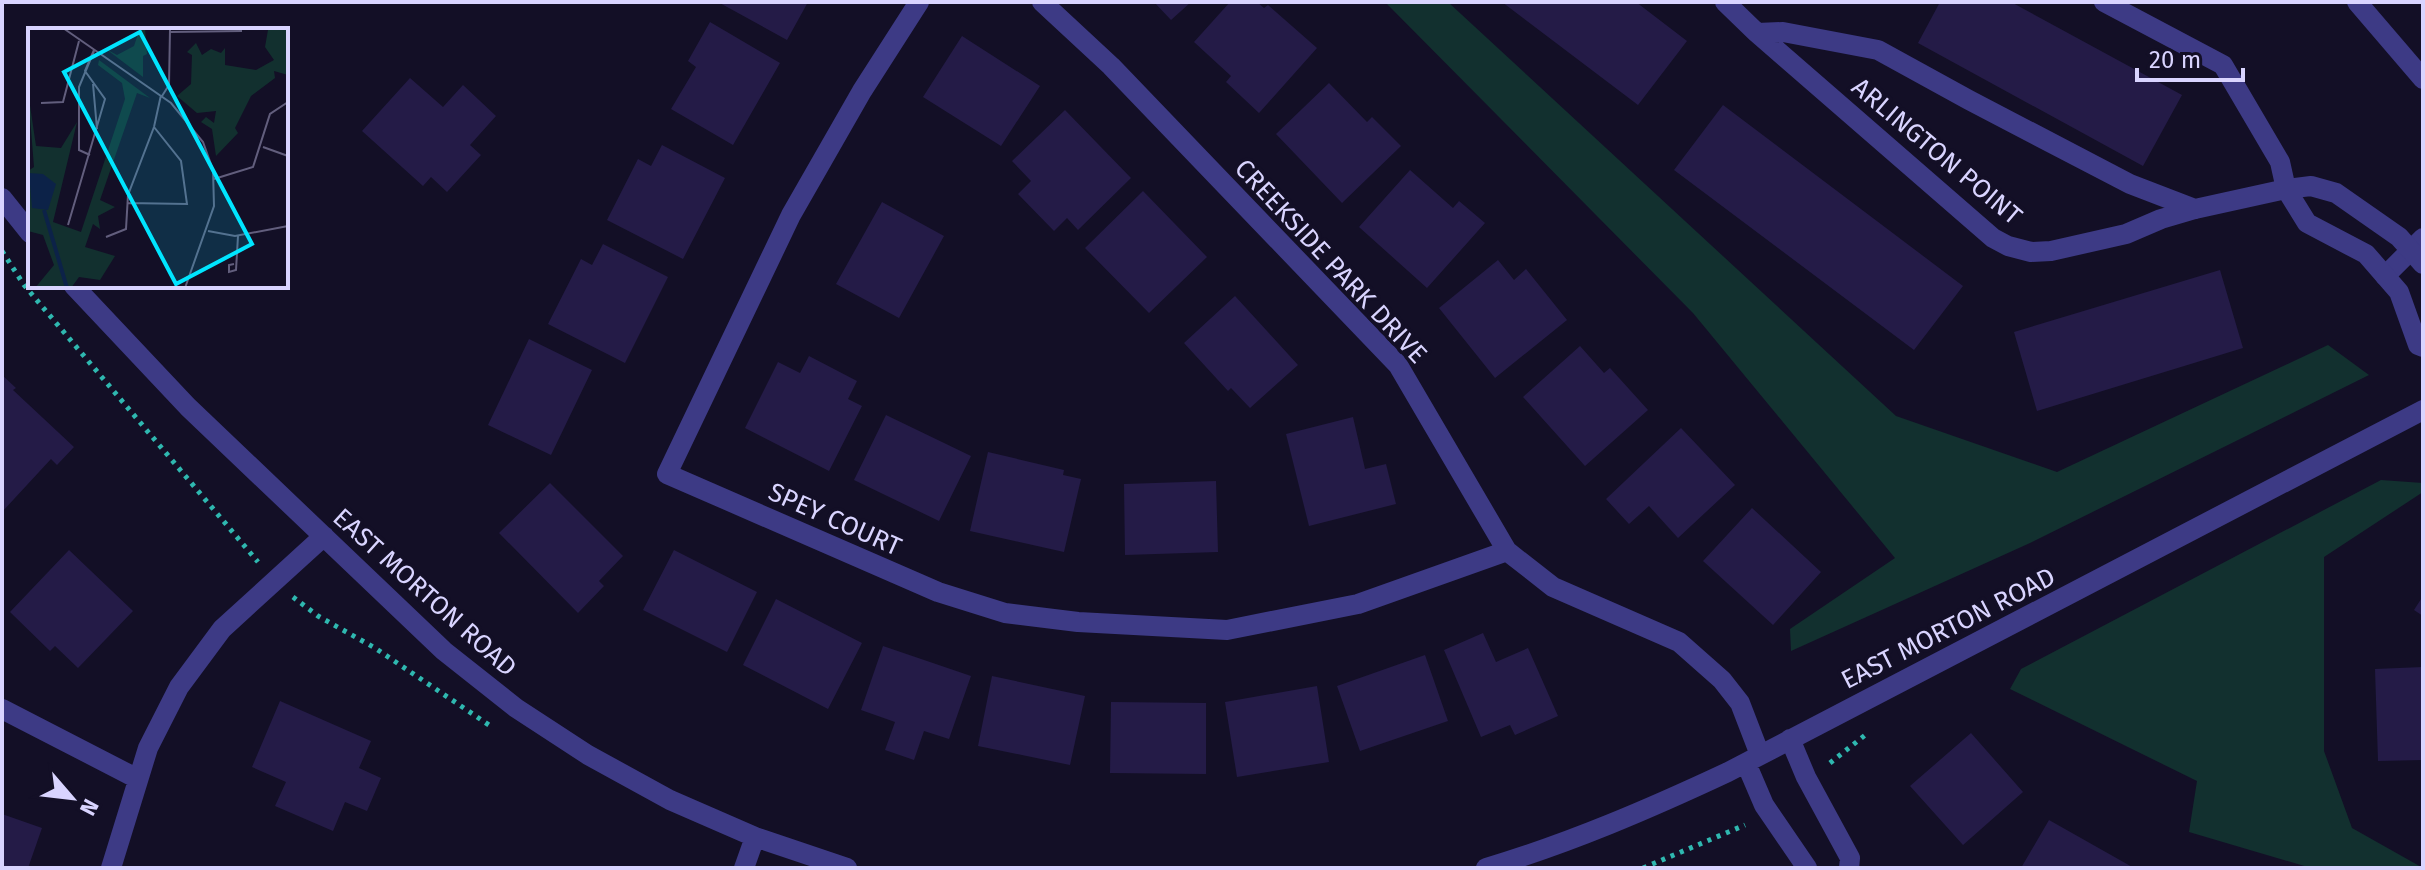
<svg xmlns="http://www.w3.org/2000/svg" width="2425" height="870" viewBox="0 0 2425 870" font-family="'Fira Sans',sans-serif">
<rect width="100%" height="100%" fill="#130f26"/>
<path fill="#12302f" d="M1385,2H1448L1896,416L2057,472L2328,345L2369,375L2030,543L1791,651L1790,629L1895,558L1693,313Z
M2381,480L2423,483V492L2324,557V751L2352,828L2423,868H2311L2189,832L2197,781L2010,689L2021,669Z"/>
<path fill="#241b47" d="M718,2H808L787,40Z
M1154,2H1191L1171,20Z
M1230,2H1257L1264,8L1268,5L1317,48L1259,113L1226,82L1231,76L1194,42Z
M1502,2H1636L1687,41L1638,105Z
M1940,2H2011L2182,95L2143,166L1918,43Z
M710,22L780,63L733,145L671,109L696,67L688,61Z
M962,36L1040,86L1001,146L923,97Z
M410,78L443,107L463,85L496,116L470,145L481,155L447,192L431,177L423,186L362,131Z
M1329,83L1367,122L1372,117L1401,146L1342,203L1276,134Z
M1723,105L1963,286L1914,350L1674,170Z
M1065,110L1131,178L1078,230L1067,218L1054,231L1018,194L1031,181L1012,161Z
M662,145L725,178L683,259L607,220L638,159L651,166Z
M1410,170L1453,208L1459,201L1485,223L1427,288L1359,227Z
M1143,191L1207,257L1149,313L1085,248Z
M882,202L944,236L899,318L836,284Z
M603,244L668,277L625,363L548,324L581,259L592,265Z
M1498,260L1514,280L1526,269L1567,320L1495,378L1439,308Z
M2220,270L2243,348L2037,411L2014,332Z
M1235,296L1298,365L1250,408L1231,388L1228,391L1184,343Z
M529,339L592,370L551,455L488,425Z
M1580,346L1604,373L1610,368L1648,410L1585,466L1523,397Z
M809,356L857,381L848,399L862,406L829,471L745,428L778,362L800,373Z
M2,375L16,388L13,390L74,447L57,465L51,459L2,512Z
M886,415L971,456L939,521L854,480Z
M1353,417L1365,469L1386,464L1396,504L1309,526L1286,434Z
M1681,428L1735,485L1678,538L1649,506L1629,524L1606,499Z
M988,452L1064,470L1063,475L1081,479L1064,552L970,531Z
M1216,481L1218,552L1125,555L1124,484Z
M550,483L623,556L599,581L604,586L578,613L499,533Z
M1752,508L1821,572L1773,625L1703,561Z
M69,550L133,611L78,668L55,646L50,651L10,612Z
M674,550L757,592L727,652L643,610Z
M2423,596V616L2414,610Z
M776,599L862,643L828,709L743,665Z
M1483,633L1496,662L1528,648L1558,716L1515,735L1510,725L1481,737L1444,650Z
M883,646L971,676L949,739L924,731L914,760L885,750L895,722L861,710Z
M1425,655L1448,721L1360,751L1337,686Z
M2423,667V760L2378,761L2375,669Z
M992,676L1085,696L1070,765L978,746Z
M1317,686L1329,762L1237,777L1225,702Z
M280,701L371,741L359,768L381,778L367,811L345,802L333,831L275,806L286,782L252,767Z
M1111,702L1206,703V774L1110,773Z
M1971,733L2023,792L1963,845L1910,786Z
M2,814L42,828L28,868H2Z
M2049,820L2134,868H2021Z"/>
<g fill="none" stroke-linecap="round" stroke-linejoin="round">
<path stroke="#2fb8b0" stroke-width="5" stroke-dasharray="4 6" stroke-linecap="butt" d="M2,251L24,285L258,562
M293,597L318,616L375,648L489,725
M1830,763L1869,732
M1643,868L1745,825"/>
<path stroke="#3d3a85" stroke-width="20" d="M2357,2L2423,79
M2385,276L2423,238"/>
<path stroke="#3d3a85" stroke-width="20" d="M919,2L862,91L791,215L667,474L938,592L1005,613L1078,622L1227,630L1358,604L1507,551
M1042,2L1111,66L1398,365L1507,551L1553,587L1679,642L1722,680L1740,703L1760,755
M1725,2L1757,33L1993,238L2008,246L2031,252L2051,251L2126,234L2161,219L2195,209L2286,189L2311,186L2336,193L2399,237L2423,264
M2104,2L2223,65L2280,162L2286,189L2307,223L2366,254L2399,292L2418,345L2423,347
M1757,33L1783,32L1878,50L1969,100L2130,184L2195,209
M2,198L30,233
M74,286L188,407L444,651L516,708L588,755L670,800L755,837L847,868
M2,709L138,779
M1790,739L1806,777L1850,858L1849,868
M1746,763L1764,805L1807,868
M111,868L148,748L179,687L222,629L324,536
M744,868L755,837
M1486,868C1570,843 1649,809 1728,772L2423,410"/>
</g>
<g text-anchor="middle" stroke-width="7" stroke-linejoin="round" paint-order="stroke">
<g font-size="26" fill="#d9d4ff" stroke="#130f26">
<text transform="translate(1937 151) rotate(40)" y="9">ARLINGTON POINT</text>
<text transform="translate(1331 261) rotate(47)" y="9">CREEKSIDE PARK DRIVE</text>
<text transform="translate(835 519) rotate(24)" y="9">SPEY COURT</text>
<text transform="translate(425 592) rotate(42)" y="9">EAST MORTON ROAD</text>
<text transform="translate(1948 628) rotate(-27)" y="9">EAST MORTON ROAD</text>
</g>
</g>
<g transform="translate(28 28)">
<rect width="260" height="260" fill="#130f26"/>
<path d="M112,0H117L119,26L115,28V49L78,21L89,27L106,18ZM223,0H260V47L246,43L247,50L223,68L207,100L210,105L188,128L184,101L173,94L178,89L186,95L188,83L169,85L149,68L163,56L164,27L159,24L168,15L174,27L183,21L193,25L197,20V37L228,42L246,32L237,19L240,2ZM71,32L122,70L109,65L72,172L87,179L70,188L72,201L65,196L57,219L87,228L72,252L51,249L43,260H7L26,237L15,207L0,203V143L6,139L0,64L8,118L33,120L49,94L25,194L53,204L97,71L94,55L70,37Z" fill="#12302f"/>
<path d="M1,145L15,146L28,156L20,182L4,180Z" fill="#0c2248"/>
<path fill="none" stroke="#0c2248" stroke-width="4" d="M16,182L39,260"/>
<path fill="none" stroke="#625e7d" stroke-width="2" d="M35,0L143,75L175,114L185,142L186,178L157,260M142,4L214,3M65,56L69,101M134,68L141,57L142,1M13,75L35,74L51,13M235,119L260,128M62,127L51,122V59L66,23M186,151L225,139L242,86L260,74M99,175L159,176L153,133L126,99M40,197L77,71L57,43L66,22M180,203L207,208L260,198M78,209L98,201L100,167L126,99L133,67M206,236L201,237V244L208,242L210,208"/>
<path fill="#00e5ff" fill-opacity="0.15" stroke="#00e5ff" stroke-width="4" d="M112,4L224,216L148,256L36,44Z"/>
<rect width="260" height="260" fill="none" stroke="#d9d4ff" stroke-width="4"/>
</g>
<rect width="2425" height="870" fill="none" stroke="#d9d4ff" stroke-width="8"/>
<g transform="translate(72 798) rotate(118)" stroke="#130f26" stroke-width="6" paint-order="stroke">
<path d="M0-6L14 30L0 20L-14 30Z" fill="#d9d4ff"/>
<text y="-12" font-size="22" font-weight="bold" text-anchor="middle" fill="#d9d4ff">N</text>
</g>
<path d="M2137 68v12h106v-12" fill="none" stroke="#d9d4ff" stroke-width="4"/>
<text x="2149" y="68" font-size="24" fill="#d9d4ff" stroke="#130f26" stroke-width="6" paint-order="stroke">20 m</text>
</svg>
